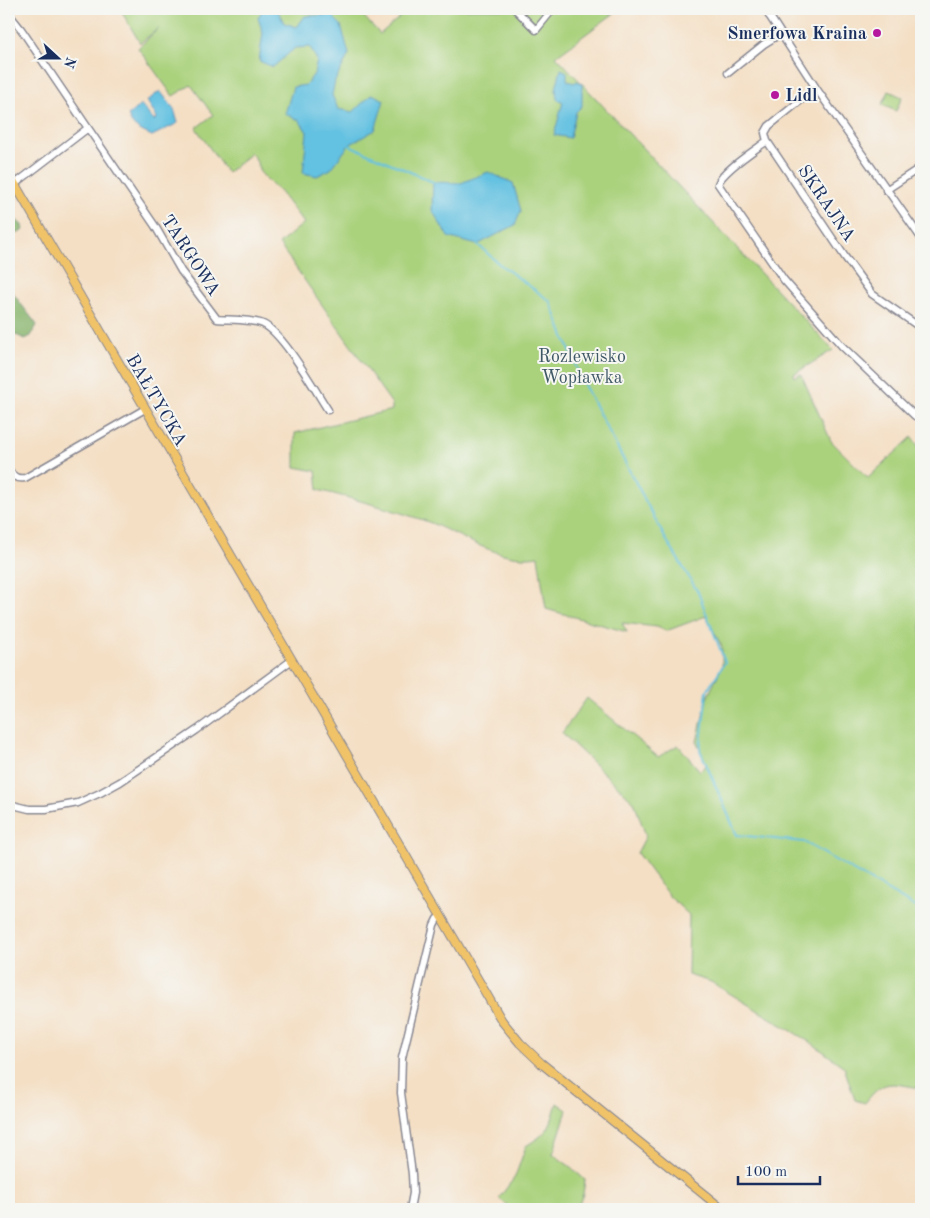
<svg xmlns="http://www.w3.org/2000/svg" width="930" height="1218" viewBox="0 0 930 1218" font-family="'Old Standard TT',serif">
<rect width="100%" height="100%" fill="#f6f6f2"/>
<filter id="ink" filterUnits="userSpaceOnUse"><feTurbulence type="fractalNoise" baseFrequency=".02" numOctaves="2"/><feDisplacementMap in="SourceGraphic" scale="10" xChannelSelector="R" yChannelSelector="G"/><feConvolveMatrix kernelMatrix="1 2 1 2 8 2 1 2 1" color-interpolation-filters="sRGB"/></filter>
<filter id="wash" filterUnits="userSpaceOnUse"><feTurbulence type="fractalNoise" baseFrequency=".0096" numOctaves="4" result="noise"/><feDisplacementMap in="SourceGraphic" scale="20" xChannelSelector="R" yChannelSelector="G"/><feGaussianBlur stdDeviation="1.12" result="paint"/><feColorMatrix in="noise" values="0 0 0 0 0 0 0 0 0 0 0 0 0 0 0 0 0 1.4 0 .05"/><feComposite in="paint" operator="in"/></filter>
<g filter="url(#wash)">
<rect width="100%" height="100%" fill="#f4dfc4"/>
<path fill="#aad27d" stroke="#62806e" d="M120,9H357L380,34L409,9H620L556,56L833,350L794,374L795,377L801,374L831,441L868,478L912,437L921,450V1088C891,1084 885,1077 865,1103L855,1100L844,1067L813,1044L711,982L688,975L689,915L669,896L637,853L646,836L634,802L562,733L587,698L658,757L678,745L700,771L706,765L697,742L707,698L722,667V647L706,616L666,631L657,627L622,623L627,632L546,609L538,556C499,563 461,534 426,521C390,509 355,499 318,490L316,471L295,467V433L392,410V404L279,244L304,223L280,192L271,184L260,172L256,160L251,153L227,173L196,128L213,115L191,85L173,96L138,48L159,28L140,43Z
M889,91L902,97L896,111L882,105Z
M557,1103L567,1110L553,1154L572,1168L585,1180L583,1194L577,1209H511L499,1198L515,1177L526,1146C550,1131 549,1129 557,1103Z"/>
<path fill="#87b46c" stroke="#517265" d="M9,202L15,210V219L22,225L23,230L19,233L9,235Z
M9,288L37,325L31,336L25,339L14,334L9,337Z"/>
<path fill="#63c1e1" stroke="#3f78a0" d="M263,9H277L284,23L297,27L305,16L331,15L341,25L349,54L335,81L332,95L338,109L353,112L372,94L384,100L375,130L349,145L331,169L317,176L303,173L307,132L299,120L285,114L293,87L306,85L314,74L317,60L310,47L295,48L273,67L259,61L263,33L258,18Z
M561,69L567,72V80L574,83L577,81L582,84V106L576,112L570,138L554,135L563,102L557,99L556,89Z
M160,91L174,109L178,123L152,136C141,131 131,127 128,115L141,105L154,121L157,118L147,101Z
M488,172L513,183L521,211L515,225L477,245L448,237L432,210L433,182L461,183Z"/>
<g fill="none" stroke-linecap="round" stroke-linejoin="round">
<path stroke="#63c1e1" stroke-width="2" d="M349,145L433,182
M476,243L498,263L550,301L581,379L664,536L698,592L725,662L707,691L700,750L737,835L804,842L921,910"/>
<path stroke="#63c1e1" stroke-width="10" d="M328,9L331,15"/>
</g>
</g>
<g filter="url(#ink)">
<g fill="none" stroke-linecap="round" stroke-linejoin="round">
<g stroke="#888791" stroke-width="9">
<path id="minor" d="M515,9L536,30L553,9
M765,9L816,88L921,238
M9,14L21,29L88,128L15,184
M769,16L779,9
M728,73L764,44L780,34
M816,88L769,126L765,133L767,141L845,257L872,294L921,328
M88,128L155,226L181,271L217,319C232,320 250,319 263,324C283,333 315,390 328,410
M767,141C755,150 722,171 718,184L784,280L842,346L915,416H921
M886,190L921,167
M9,470C13,477 17,479 25,478L145,409
M9,804L29,809H46L78,803L100,793L120,782L197,730L292,660
M410,1209L413,1193L412,1174L401,1093L402,1058L434,925L437,919L441,917"/>
</g>
<g stroke="#888791" stroke-width="10">
<path id="major" d="M9,174L502,1021L520,1043L541,1063L722,1209"/>
</g>
<use href="#minor" stroke="#fff" stroke-width="6"/>
<use href="#major" stroke="#f1c369" stroke-width="8"/>
</g>
</g>
<g fill="#b5179e" stroke="#f6f6f2" stroke-width="2">
<circle cx="877" cy="33" r="5"/>
<circle cx="775" cy="95" r="5"/>
</g>
<g text-anchor="middle" stroke-width="4" stroke-linejoin="round" paint-order="stroke">
<g font-size="18" font-weight="bold" fill="#1b2f5e" stroke="#f6f6f2" text-anchor="end">
<text x="867" y="39">Smerfowa Kraina</text>
<text x="785" y="101" text-anchor="start">Lidl</text>
</g>
<g font-size="18" fill="#1b2f5e" stroke="#f6f6f2">
<text transform="translate(827 203) rotate(56)" y="6">SKRAJNA</text>
<text transform="translate(191 255) rotate(57)" y="6">TARGOWA</text>
<text transform="translate(157 400) rotate(60)" y="6">BAŁTYCKA</text>
</g>
<g font-size="18" fill="#3f5866" stroke="#f6f6f2">
<text x="582" y="362">Rozlewisko<tspan x="582" dy="21">Wopławka</tspan></text>
</g>
</g>
<rect width="930" height="1218" fill="none" stroke="#f6f6f2" stroke-width="30"/>
<g transform="translate(58 58) rotate(111)" stroke="#f6f6f2" stroke-width="4" paint-order="stroke">
<path d="M0-4L9 19L0 12L-9 19Z" fill="#1b2f5e"/>
<text y="-8" font-size="14" font-weight="bold" text-anchor="middle" fill="#1b2f5e">N</text>
</g>
<path d="M738 1176v8h82v-8" fill="none" stroke="#1b2f5e" stroke-width="2.5"/>
<text x="745" y="1176" font-size="15" fill="#1b2f5e" stroke="#f6f6f2" stroke-width="4" paint-order="stroke">100 m</text>
</svg>
